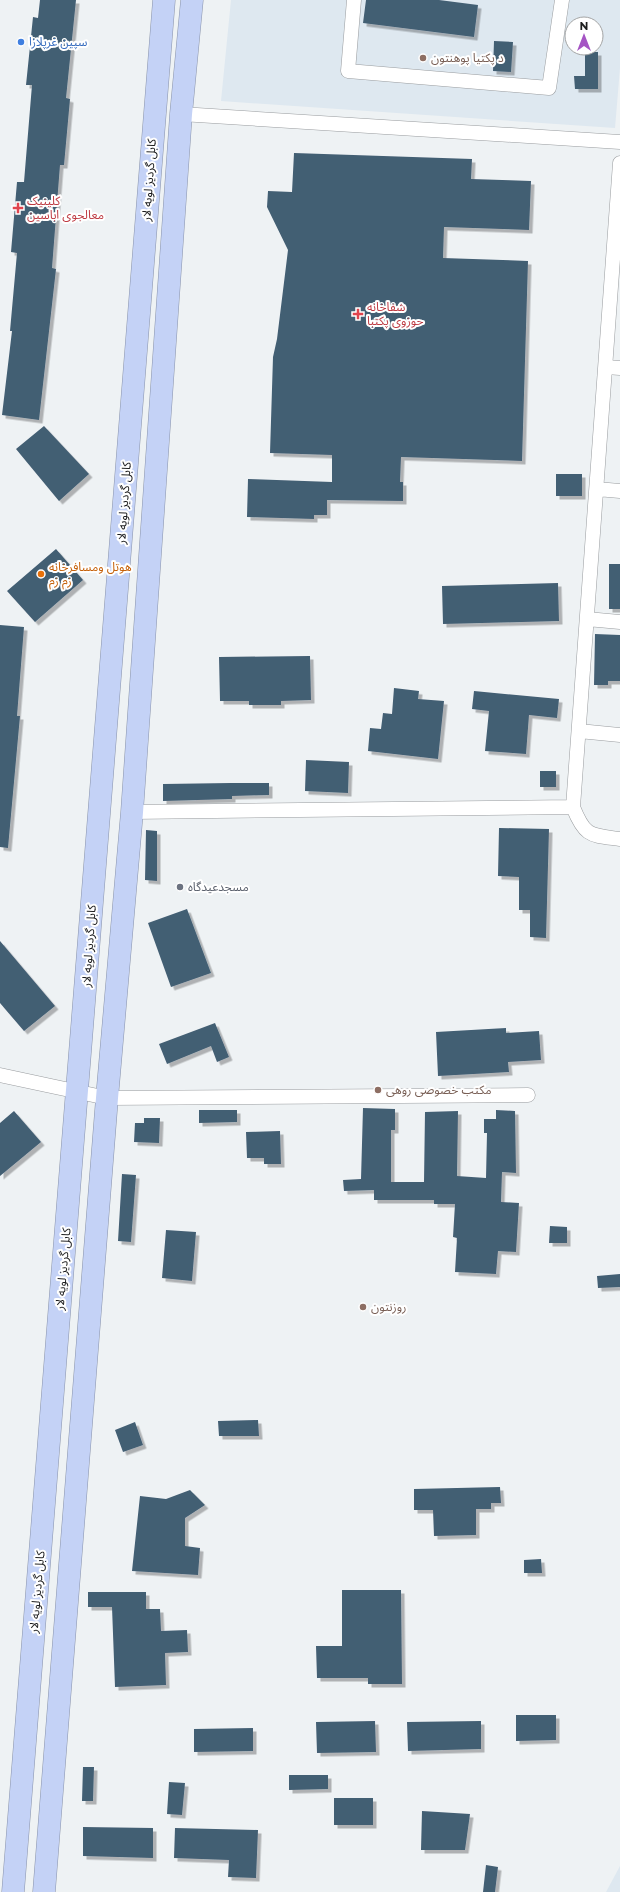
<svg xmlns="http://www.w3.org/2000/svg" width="620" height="1892" viewBox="0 0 620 1892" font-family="Montserrat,'Noto Sans Arabic',sans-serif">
<defs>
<filter id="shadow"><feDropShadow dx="3.5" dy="3.5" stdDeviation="0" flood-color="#0004"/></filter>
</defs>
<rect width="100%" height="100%" fill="#eef2f4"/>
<path fill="#dee8f0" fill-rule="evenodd" d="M231,0H620V68L615,128L221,101ZM572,24H596V48H572Z
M620,1866V1892H606Z"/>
<path fill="#435e73" filter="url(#shadow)" d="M40,0H76L66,98L70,99L64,165H60L52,268L56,269L39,420L2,415L12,331H10L17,253L11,252L17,182H24L32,85H26L33,17L38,18Z
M366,0H439L478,5L474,37L363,23Z
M494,41L513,42L511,72L493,71Z
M585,52H598V89H575L574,76H585Z
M294,153L472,159L471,179L531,181L529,230L444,227L443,258L528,261L522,461L401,457L400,482H403V501L327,500V515H314V519L247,517L248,479L332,482V455L270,453L273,357L277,339L288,250L267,207L268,191L292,192Z
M44,426L89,474L59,501L16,449Z
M556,474H582V496H556Z
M56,549L83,580L35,622L7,591Z
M609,564H620V609H609Z
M558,583L559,621L443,624L442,586Z
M0,625L24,627L17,716H20L8,848L0,847Z
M595,634L620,635V681H608V685H594Z
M310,656L311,700L281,701V705H249V701H220L219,657Z
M394,688L419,691L418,699L444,701L438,759L368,751L370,728L381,729L383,713L392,714Z
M474,691L559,699L557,718L529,715L526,754L485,751L489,711L472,709Z
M306,760L349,762L348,793L305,791Z
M540,771H556V787H540Z
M231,783H269V795L232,796V799L163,801V784Z
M499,828L549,829L546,938L530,937V910H519V877L498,876Z
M146,830L157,831V881L145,880Z
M187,909L211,973L171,987L148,923Z
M0,941L55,1006L24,1031L0,1003Z
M215,1023L229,1057L217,1062L211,1046L167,1064L159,1044Z
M506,1028V1033L539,1031L541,1060L508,1062L509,1072L438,1076L436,1032Z
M363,1108L395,1109V1130H391V1182H424L425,1112L458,1111L457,1176L486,1178L487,1133H484V1119H496V1110L515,1111L516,1173L502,1172L501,1202L519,1203L516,1252L498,1251L496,1274L455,1272L457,1238L453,1237L455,1204H434V1200H374V1190L344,1191L343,1180L361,1179Z
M199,1110H237V1122L199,1123Z
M14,1111L41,1142L0,1176V1123Z
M144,1118H160L159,1143L134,1142L135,1123H144Z
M280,1131L281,1164H264V1158H247L246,1132Z
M122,1174L136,1175L131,1242L118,1241Z
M550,1226L567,1227V1243H549Z
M166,1230L196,1232L192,1281L162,1278Z
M620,1274V1287L598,1288L597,1276Z
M258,1420L259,1436H219L218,1421Z
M135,1422L143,1445L123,1452L115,1430Z
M500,1487L501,1503H491V1509H476V1535L434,1536L433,1510H414V1489Z
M190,1490L205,1505L185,1518V1546L200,1548L198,1575L132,1571L140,1496L166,1499Z
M541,1559L542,1573H524V1560Z
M342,1590H401L402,1684H368V1678H317L316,1646H342Z
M88,1592H146V1609H160L161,1631L187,1630L188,1652L165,1653L166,1685L115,1687L112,1607H88Z
M516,1715H556V1740L516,1741Z
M375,1721L376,1752L317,1753L316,1722Z
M481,1721V1749L408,1751L407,1722Z
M253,1728V1751L194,1752V1729Z
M83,1767H94L93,1801H82Z
M289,1775H328V1789L289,1790Z
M169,1782L185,1783L182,1815L167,1814Z
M334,1798H373V1825H334Z
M422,1811L470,1814L465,1850H421Z
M83,1827L153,1828V1858L83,1856Z
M175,1828L258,1830L256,1878L228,1877L229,1860L174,1858Z
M486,1865L498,1867L495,1892H483Z"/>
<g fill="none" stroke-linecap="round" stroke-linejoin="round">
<g stroke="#999c9f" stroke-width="15">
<path id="street" d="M354,0L348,71L549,88L562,0
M181,114L620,142
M620,163L573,807C585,837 590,835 620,839
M606,367L620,368
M597,489L620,491
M587,619L620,622
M579,731L620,735
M132,812L573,807
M0,1075L107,1098L528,1095"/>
</g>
<g stroke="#8993aa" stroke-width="23">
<path id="highway" d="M13,1892L164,0
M44,1892L107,1098L132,812L181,114L192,0"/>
</g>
<use href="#street" stroke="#fff" stroke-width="14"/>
<use href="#highway" stroke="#c4d2f6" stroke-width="22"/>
</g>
<circle fill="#3f7fe0" stroke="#fff" stroke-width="1.5" cx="21" cy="42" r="4"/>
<g fill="#8d6e63" stroke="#fff" stroke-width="1.5">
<circle cx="423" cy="58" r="4"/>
<circle cx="378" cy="1090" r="4"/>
<circle cx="363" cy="1307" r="4"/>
</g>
<g fill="#e0444e" stroke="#fff" stroke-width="1.5">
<path d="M16 202h4v4h4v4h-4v4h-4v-4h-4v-4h4z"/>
<path d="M356 308h4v4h4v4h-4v4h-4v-4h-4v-4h4z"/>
</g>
<circle fill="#e8710a" stroke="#fff" stroke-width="1.5" cx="41" cy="574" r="4"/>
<circle fill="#6b7280" stroke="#fff" stroke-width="1.5" cx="180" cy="887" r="4"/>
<g text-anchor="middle" stroke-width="4" stroke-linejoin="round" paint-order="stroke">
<g font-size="12" fill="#366cbe" stroke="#fff" text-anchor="start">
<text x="29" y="46">سپین غرپلازا</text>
</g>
<g font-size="12" fill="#785e54" stroke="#fff" text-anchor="start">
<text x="431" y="62">د پکتیا پوهنتون</text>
<text x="386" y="1094">مکتب خصوصی روهی</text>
<text x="371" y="1311">روزنتون</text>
</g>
<g font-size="12" fill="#1c1d1e" stroke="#fff">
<text transform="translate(149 180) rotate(-86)" y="4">کابل گردیز لویه لار</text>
<text transform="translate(124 503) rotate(-86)" y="4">کابل گردیز لویه لار</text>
<text transform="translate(89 946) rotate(-86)" y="4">کابل گردیز لویه لار</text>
<text transform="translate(63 1269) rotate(-85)" y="4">کابل گردیز لویه لار</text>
<text transform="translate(37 1592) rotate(-85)" y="4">کابل گردیز لویه لار</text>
</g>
<g font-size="12" fill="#be3a42" stroke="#fff" text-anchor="start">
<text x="27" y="205">کلینیک<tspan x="27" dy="14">معالجوی اباسین</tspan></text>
<text x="367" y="311">شفاخانه<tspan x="367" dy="14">حوزوی پکتبا</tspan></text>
</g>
<g font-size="12" fill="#c56008" stroke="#fff" text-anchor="start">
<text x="49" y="571">هوتل ومسافرخانه<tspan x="49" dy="14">زم زم</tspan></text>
</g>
<g font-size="12" fill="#5b616d" stroke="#fff" text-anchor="start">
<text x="188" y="891">مسجدعیدگاه</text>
</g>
</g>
<g transform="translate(584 36)"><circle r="19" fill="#ffffff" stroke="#a4a5a5"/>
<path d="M0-3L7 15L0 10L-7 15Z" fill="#a554c4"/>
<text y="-6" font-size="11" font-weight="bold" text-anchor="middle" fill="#1c1d1e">N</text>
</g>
</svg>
